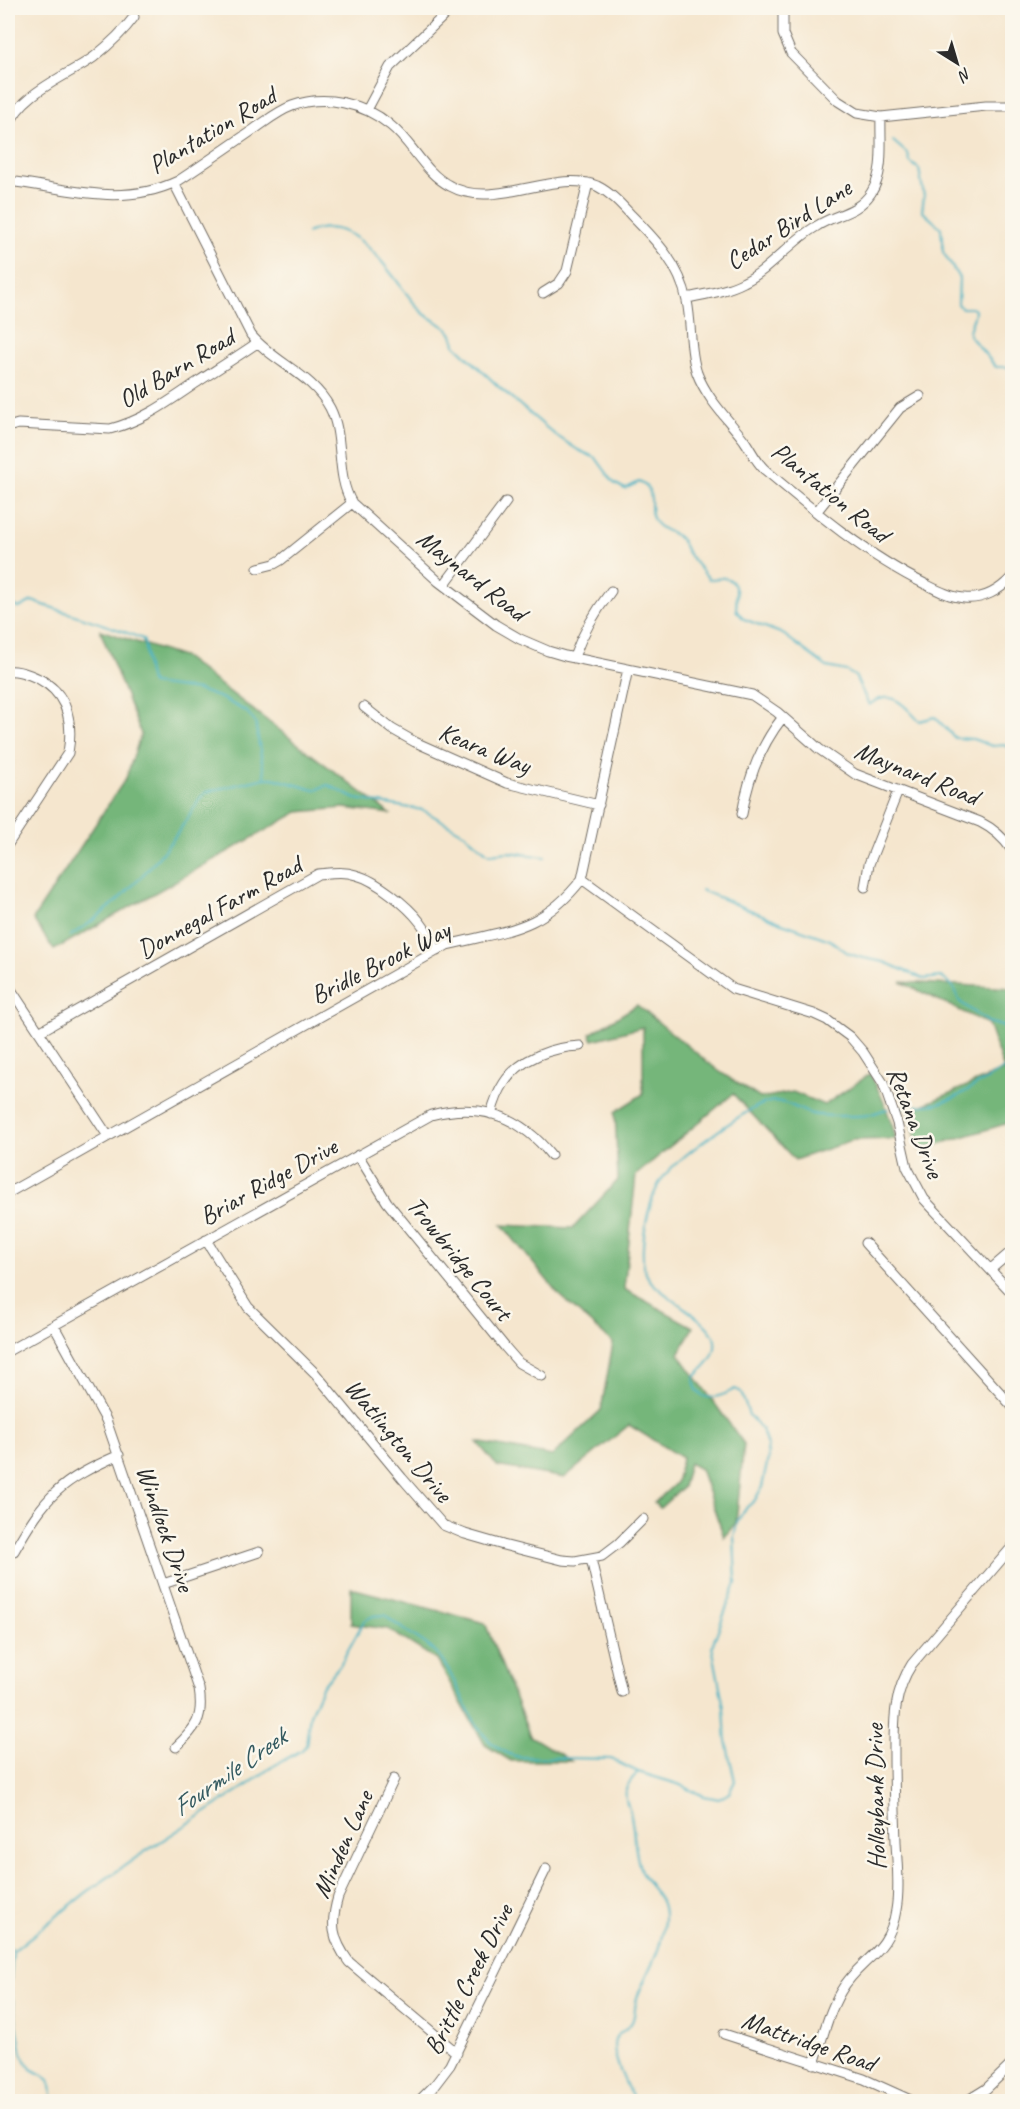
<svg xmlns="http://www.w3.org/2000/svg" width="1020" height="2109" viewBox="0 0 1020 2109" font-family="Caveat,sans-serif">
<rect width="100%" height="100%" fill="#fbf7ec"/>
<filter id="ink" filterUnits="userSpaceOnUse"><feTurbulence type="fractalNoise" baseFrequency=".0167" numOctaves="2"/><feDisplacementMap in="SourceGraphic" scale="12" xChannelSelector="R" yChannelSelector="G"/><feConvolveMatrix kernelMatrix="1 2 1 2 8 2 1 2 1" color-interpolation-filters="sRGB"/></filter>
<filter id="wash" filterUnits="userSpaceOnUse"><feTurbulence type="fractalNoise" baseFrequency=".008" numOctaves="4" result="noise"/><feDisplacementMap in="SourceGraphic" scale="24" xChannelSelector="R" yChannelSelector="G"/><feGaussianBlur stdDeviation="1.35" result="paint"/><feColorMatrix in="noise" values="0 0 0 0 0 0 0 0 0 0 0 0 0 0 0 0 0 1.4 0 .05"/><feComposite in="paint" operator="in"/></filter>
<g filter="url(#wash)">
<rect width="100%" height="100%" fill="#f5e6ce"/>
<path fill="#74b67a" stroke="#507052" stroke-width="1.5" d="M100,630L185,658L390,814L344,808L298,812L54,950L33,919L126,778L141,734Z
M901,982L1012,988V1122L919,1150L909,1111L1004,1070L988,1024Z
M637,1005L720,1072L760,1098L793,1092L824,1105L870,1074C882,1095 890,1115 896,1139L853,1140L795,1160L733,1094L636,1175L624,1289L693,1327L679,1354L744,1444L736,1523L724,1537L700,1469L689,1463L683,1487L660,1508L654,1503L676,1483L682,1458L629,1425L564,1478L497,1466L477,1442L552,1456L601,1410L613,1343L560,1296L502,1225L573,1228L618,1180L615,1112L643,1094V1027L593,1040L590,1034Z
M351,1588L485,1623L530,1736L571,1761H511L485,1745L437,1660L388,1629L351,1624Z"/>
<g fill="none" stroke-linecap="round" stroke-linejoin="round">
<path stroke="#45b1c3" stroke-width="2" d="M893,141L908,154L910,162L919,169L924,196L922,211L941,228L943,252L959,278L958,304L962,308H972L975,310C975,320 968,327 969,335L996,367H1008L1012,370
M307,233C359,209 392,281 421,311C434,324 453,324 455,345L500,388L554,434L578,450L596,458L614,483L625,489L639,482C660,491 645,508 655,522C661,531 671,531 678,537C684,542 684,548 688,553C694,562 702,570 709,579C715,580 720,577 725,578C739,580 737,600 736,610L744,619L783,634L827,667L846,671L855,676L869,705C892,688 903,704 919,721L935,717L955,738L973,739L992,746L1004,745L1012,749
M8,603L19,608L32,601C69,614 107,624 143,639C148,653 144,671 152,684L198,690L221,698L247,712L255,722L265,778
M701,890L782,923L830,940L848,953L859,957L884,962L924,979L941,977L952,985L960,1002L988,1022L1012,1029
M70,936C119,907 172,848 200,798L206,792L265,778H273L314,790L328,785L356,799L423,810L465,834L489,854L509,852L545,857
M894,1108L937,1104L958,1096L1012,1064
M8,1947L13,1951
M13,1951L87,1892L137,1857L249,1784L270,1768L302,1750L306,1745L310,1714L322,1687L340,1665L364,1621L373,1616L385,1615C401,1631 427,1640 440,1658C467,1692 470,1745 519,1757L611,1759L638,1772L678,1784L704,1796L719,1799L729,1793L735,1781L726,1741L724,1708L712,1646L736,1583L734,1536L738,1520L746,1508L755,1500L762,1487L768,1459L767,1446L762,1430L749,1415L741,1392L735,1389C719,1398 696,1406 694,1378C703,1367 717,1358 715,1341C713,1321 661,1296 649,1279C635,1259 648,1198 662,1179C674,1160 748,1107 769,1102C783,1098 799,1111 812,1114C819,1116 859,1117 867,1115C874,1114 881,1110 888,1109
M13,1951L10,1986L22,2054L31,2069L44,2076L49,2080L51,2086L53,2102
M635,2102C628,2090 608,2050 616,2038C620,2031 628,2029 632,2022C636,2014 634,2004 638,1995C649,1969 663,1948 664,1919C665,1894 649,1890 641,1871C634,1853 635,1831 630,1812C628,1805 624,1798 626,1790C627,1783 634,1777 638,1772"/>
</g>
</g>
<g filter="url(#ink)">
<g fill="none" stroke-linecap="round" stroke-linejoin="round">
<g stroke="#726c64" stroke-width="11">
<path id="street" d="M783,8V34L791,53L838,101L857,113L881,117L986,106H1012
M367,110L390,67L452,8
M8,127C21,92 66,77 94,57C109,45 123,32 134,17
M8,181C68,188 120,208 178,181C204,164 228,147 253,130C265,122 278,111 292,106C325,94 364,103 390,125C413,143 423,172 450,186C495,211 555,168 597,186C611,193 621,204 631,215C656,240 680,265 687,301C692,325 689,350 697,373C707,399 727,418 744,440C751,450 755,460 764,469C814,511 866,555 925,584C937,590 950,597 964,598C983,600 1000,590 1012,577
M174,183L251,335C274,363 312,374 330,408C345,437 335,475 352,503L438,581L496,625L520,639L548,651L565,656L752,695L777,712L819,749L855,774L980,822C994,829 1003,837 1012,850
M543,293L559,283L567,271L588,183
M687,298C706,294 727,291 744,282C771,269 790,241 817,226C835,214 857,214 871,193C885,172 880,141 881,117
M8,427L18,424L110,429C143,421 171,400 199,381C219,368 238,356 257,343
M817,511L900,408L920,396
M258,568L274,564L281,560L352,503
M444,585L506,502
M574,657C583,632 595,612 611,591
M8,671C16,670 22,672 30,675C66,688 74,718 68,753L8,844
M364,707L392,729L415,742L507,783L599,805
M742,814C748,778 760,746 783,717
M582,879L733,989L814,1014L827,1020L850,1037L863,1052L883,1083L897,1123L907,1167L924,1199L1012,1293
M865,887L869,864L898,791
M8,985L108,1136
M39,1032L318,874C331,873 343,871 356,875C376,880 408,906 420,922C427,931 432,941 437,951
M491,1114C494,1103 498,1092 504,1083C520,1058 553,1047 580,1046
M358,1155L387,1202L505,1347L519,1363L542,1376
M8,1193L447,945C506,930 542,931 582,879L628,669
M206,1240L248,1307L315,1373L402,1478L443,1525L465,1534L503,1545L562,1560L575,1561L602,1556L619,1543L643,1519
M865,1243L1012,1406
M991,1269L1012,1251
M54,1326L106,1420L199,1689C204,1718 196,1728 176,1747
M8,1351L431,1115C480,1102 520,1116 551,1155
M14,1551C46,1495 60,1481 119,1455
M591,1559L622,1692
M163,1584L259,1552
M394,1779L338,1897C330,1924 332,1939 349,1962L457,2053
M724,2034L864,2079L915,2102
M814,2064C822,2040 828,2013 841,1991C860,1958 889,1955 896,1910C900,1888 897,1865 896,1842C895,1813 894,1784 894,1755C894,1722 893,1693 912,1664L1012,1547
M418,2102L434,2086L450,2065L546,1869
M965,2102L986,2089L1012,2064"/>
</g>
<use href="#street" stroke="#fff" stroke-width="9"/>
</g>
</g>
<g text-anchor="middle" stroke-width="5" stroke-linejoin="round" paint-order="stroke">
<g font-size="26" fill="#2b2b2b" stroke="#fbf7ec">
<text transform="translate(212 130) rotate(-31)" y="9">Plantation Road</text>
<text transform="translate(788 224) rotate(-33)" y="9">Cedar Bird Lane</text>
<text transform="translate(176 368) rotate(-31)" y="9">Old Barn Road</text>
<text transform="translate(831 492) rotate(39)" y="9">Plantation Road</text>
<text transform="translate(472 575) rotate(38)" y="9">Maynard Road</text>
<text transform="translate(485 748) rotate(22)" y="9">Keara Way</text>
<text transform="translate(917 773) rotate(22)" y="9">Maynard Road</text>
<text transform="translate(219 907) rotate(-29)" y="9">Donnegal Farm Road</text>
<text transform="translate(380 962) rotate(-27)" y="9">Bridle Brook Way</text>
<text transform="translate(916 1122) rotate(69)" y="9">Retana Drive</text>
<text transform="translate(268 1181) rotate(-29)" y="9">Briar Ridge Drive</text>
<text transform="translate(460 1258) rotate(51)" y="9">Trowbridge Court</text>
<text transform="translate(399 1440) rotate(50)" y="9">Watlington Drive</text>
<text transform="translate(166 1528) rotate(71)" y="9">Windlock Drive</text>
<text transform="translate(875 1797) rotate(-91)" y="9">Holleybank Drive</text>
<text transform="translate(342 1844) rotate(-66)" y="9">Minden Lane</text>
<text transform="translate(468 1979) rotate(-63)" y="9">Brittle Creek Drive</text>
<text transform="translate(809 2041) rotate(19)" y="9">Mattridge Road</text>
</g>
<g font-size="27" font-style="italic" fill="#345a60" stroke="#fbf7ec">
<text transform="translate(229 1772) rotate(-35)" y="9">Fourmile Creek</text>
</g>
</g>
<rect width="1020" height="2109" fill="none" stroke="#fbf7ec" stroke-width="30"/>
<g transform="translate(957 63) rotate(143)" stroke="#fbf7ec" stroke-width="4.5" paint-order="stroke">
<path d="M0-4.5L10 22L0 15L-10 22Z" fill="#2b2b2b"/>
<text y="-9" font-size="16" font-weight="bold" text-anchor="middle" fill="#2b2b2b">N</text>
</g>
</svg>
